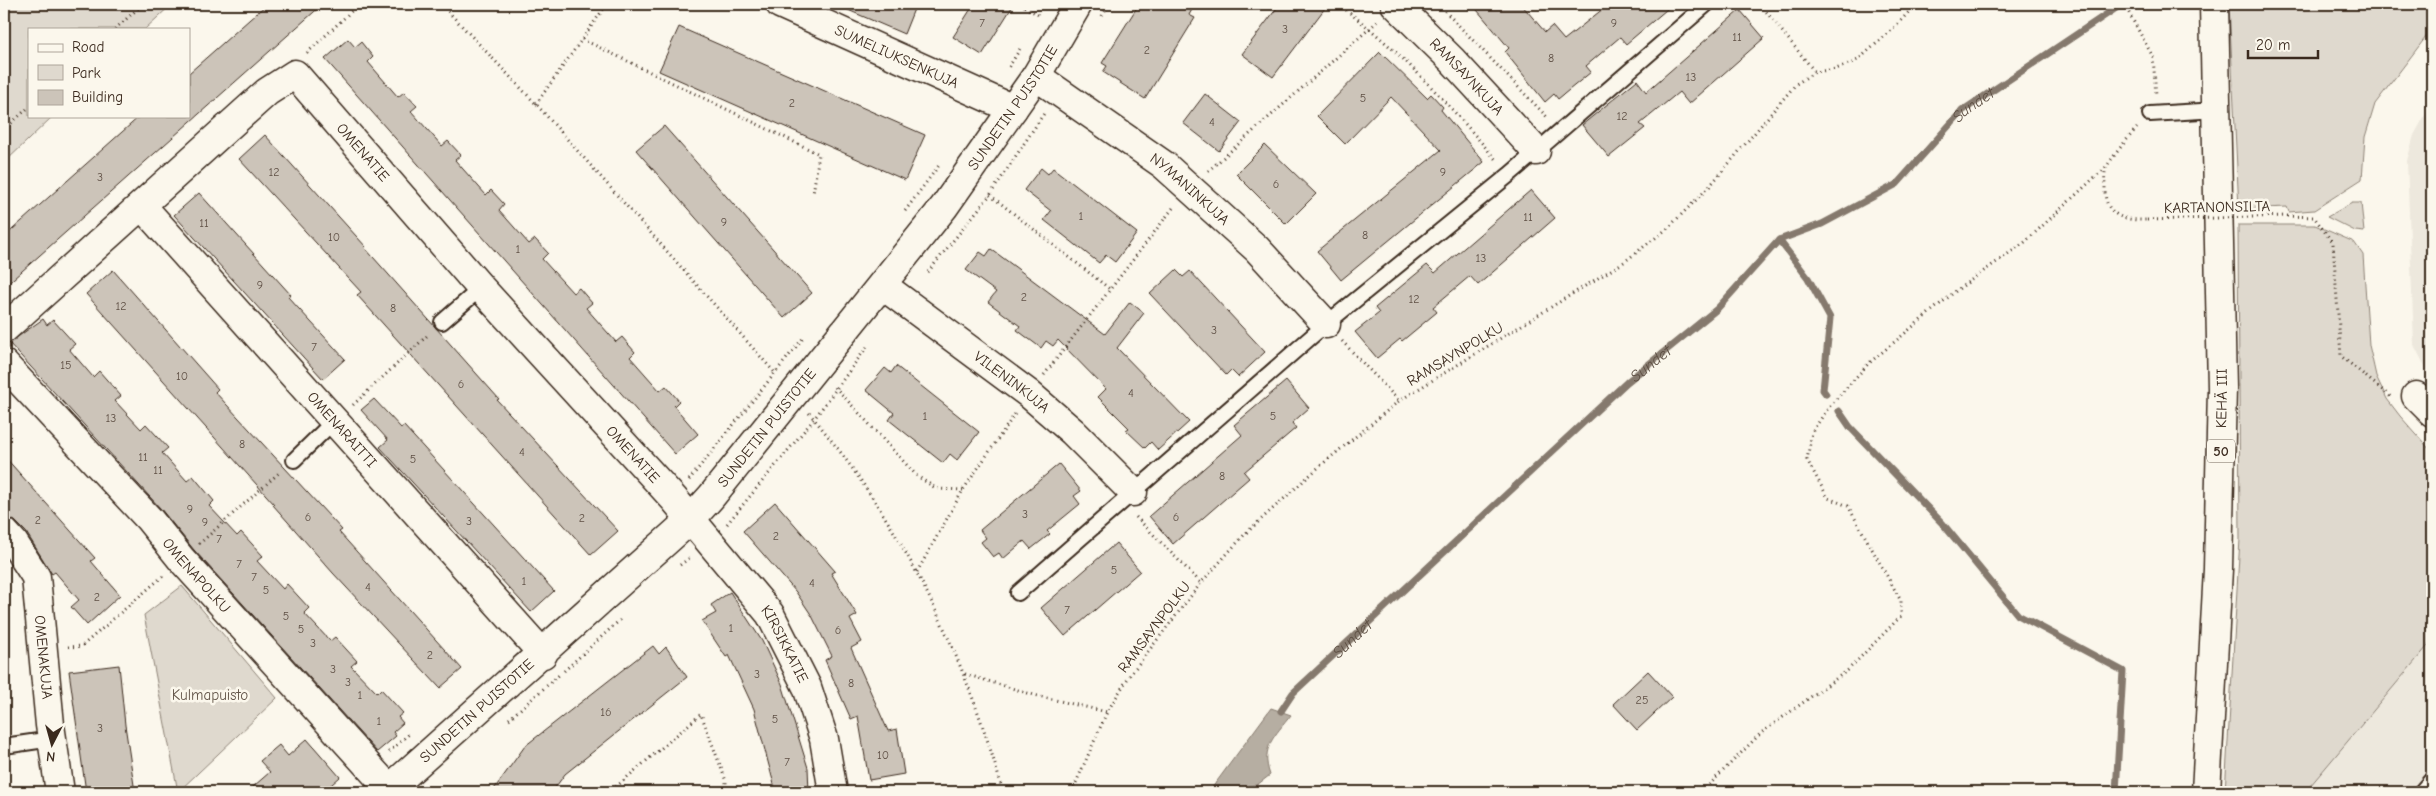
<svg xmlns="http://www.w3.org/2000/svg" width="2436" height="796" viewBox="0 0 2436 796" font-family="'Comic Neue',sans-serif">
<rect width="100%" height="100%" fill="#fbf7ec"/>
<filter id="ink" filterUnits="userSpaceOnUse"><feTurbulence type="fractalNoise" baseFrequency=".02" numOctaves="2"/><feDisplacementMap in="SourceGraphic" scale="10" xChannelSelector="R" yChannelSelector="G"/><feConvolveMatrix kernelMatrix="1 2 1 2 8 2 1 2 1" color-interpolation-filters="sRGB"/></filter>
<g filter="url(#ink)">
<path fill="#ede8dd" d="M2432,103V380L2414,345L2407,161L2414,135Z
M2432,641V792H2305Z"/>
<path fill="#dfd9ce" stroke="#8d8276" d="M4,4H172L145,29H29V116H53L4,163Z
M2229,4H2432V29L2375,104L2365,137L2362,179L2314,210L2289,212L2287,207L2239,209Z
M2352,203H2361L2364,232L2355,231L2327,217Z
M2238,225H2315L2354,242L2363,255L2369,345L2376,376L2387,399L2400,416L2432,452V641L2305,792H2225L2240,539Z
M182,586L277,698L178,792L144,615Z"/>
<path fill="#b6aea2" stroke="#85796d" d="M1271,708L1291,715C1275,736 1260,747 1270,775L1257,785L1249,786V792H1209Z"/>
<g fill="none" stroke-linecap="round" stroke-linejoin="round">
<g stroke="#85796d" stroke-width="7">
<path d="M1779,240L1808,278L1830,318L1823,390L1826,394"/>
<path d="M1839,411L1850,427L1943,524L2018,615L2123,671L2116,792"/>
<path id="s1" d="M1281,711L1293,693L1627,382L1717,309L1779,240L1822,224L1897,184L1962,111L2122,4"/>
</g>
</g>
<path fill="#ccc4b9" stroke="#3b2a1e" d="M267,4H323L4,287V237L140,116H189V73Z
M834,4H916L904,34Z
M974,4H1014L982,55L953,37Z
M1139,4H1195L1189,15L1195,18L1145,99L1103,72L1107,66L1102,63Z
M1280,4H1328L1273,77L1242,54Z
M1472,4H1521L1545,32L1552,26L1564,40L1609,4H1673L1626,44L1620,37L1586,66L1591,72L1558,99L1554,94L1545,102L1505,52L1509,48Z
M1740,10L1764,38L1689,104L1679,92L1640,124L1645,128L1609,157L1582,125L1637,80L1646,92Z
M679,27L925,135L905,180L659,71Z
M348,39L355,47L361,42L373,57L368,62L398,97L404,92L417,106L411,111L442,146L448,141L461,155L455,160L486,195L491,190L504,204L499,210L529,244L535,239L548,253L542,259L573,293L579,288L592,303L586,308L616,342L622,337L635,352L630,357L660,391L666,386L679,401L674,406L698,434L675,454L325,59Z
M1380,52L1427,98L1431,94L1443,107L1441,110L1484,162L1341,280L1317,251L1441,150L1391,97L1345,144L1317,116Z
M1205,94L1241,122L1219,151L1183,123Z
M664,126L812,293L784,318L636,150Z
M265,135L366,247L365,248L499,399L497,400L618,531L591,555L357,295L361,292L239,159Z
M1265,145L1316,194L1286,224L1236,174Z
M1041,168L1048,174L1053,168L1137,233L1115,262L1106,255L1099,263L1044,220L1051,211L1024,190Z
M1531,190L1555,218L1478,285L1470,276L1433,307L1437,312L1402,341L1400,339L1377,358L1355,332L1379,313L1375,308L1427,265L1435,273Z
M199,193L291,295L288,297L345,359L323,379L174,215Z
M991,249L1105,334L1130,302L1144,313L1117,348L1189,422L1158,450L1151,442L1145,448L1126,430L1129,428L1098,397L1106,389L1058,340L1053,346L1046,341L1041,348L1017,330L1020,326L988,302L996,292L966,270L980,252L986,256Z
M113,270L218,389L215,392L342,530L339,532L462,669L440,688L333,573L273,505L274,504L86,294Z
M1176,270L1183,277L1190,271L1265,352L1238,377L1231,370L1226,375L1150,294Z
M43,319L47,325L53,320L75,344L69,349L93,377L99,371L121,396L115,401L141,429L146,424L168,448L162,453L187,481L193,476L214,501L209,506L237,536L241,532L263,556L257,561L283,589L287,584L309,608L304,613L330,641L335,637L357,661L351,666L377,693L381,689L403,713L398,717L403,723L393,732L396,736L377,752L194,550L160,508L9,343Z
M896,366L979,432L957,460L950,454L943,463L889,420L894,413L866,390L885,368L891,373Z
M1286,381L1309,408L1292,423L1296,428L1244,472L1249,478L1173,544L1149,516L1242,435L1234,425Z
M374,399L401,428L404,426L554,591L531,612L380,447L388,440L361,410Z
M4,456L95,558L91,561L120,595L87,625L71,607L79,600L55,572L52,574L50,571L26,532L15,521L4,517Z
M1059,464L1081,491L1074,496L1080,504L1047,531L1050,534L1031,549L1024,541L1003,559L999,553L993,557L981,542L986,538L980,530Z
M775,502L835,571L831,573L857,615L850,619L862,642L851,648L888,731L897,729L904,774L869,780L858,716L851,719L825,660L832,656L812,616L796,592L743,531Z
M1116,543L1140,571L1065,636L1041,608Z
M730,592L762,641L782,684L808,768L809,792H776L754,709L729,655L726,657L702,621L716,613L711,605Z
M653,646L659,654L666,647L687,677L565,774L552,792H492L525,746Z
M119,665L125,725L135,792H86L69,671Z
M1648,671L1672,697L1637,730L1613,704Z
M307,739L340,777L323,792H247L270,772L260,761L279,745L288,756Z"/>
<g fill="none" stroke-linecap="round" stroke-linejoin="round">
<g stroke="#3b2a1e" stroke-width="18">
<path id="service" d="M2150,114L2218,110
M442,322L481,288
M294,460L335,420
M1018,593L1326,324L1509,175L1707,4
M4,746L52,739
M2421,792L2432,779"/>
</g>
<g stroke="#3b2a1e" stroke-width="31">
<g id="minor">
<path id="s2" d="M780,4L1013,109"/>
<path id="s3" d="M1395,4L1452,60L1536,151"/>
<path id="s4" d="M1036,76L1164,165L1257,249L1326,324"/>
<path id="s5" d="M142,206L543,654"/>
<path id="s6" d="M882,285L1029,394L1073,432L1133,492"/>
<path id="s7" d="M4,329L267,92L295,74L481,288L674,499L770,614L807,687L824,739L833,792"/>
<path id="s8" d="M4,364L149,519L182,560L392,792"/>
<path d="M2416,396L2432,412"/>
<path id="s9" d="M4,532L14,543L36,577L50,725L60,792"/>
</g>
</g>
<g stroke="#3b2a1e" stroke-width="31">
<g id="tertiary">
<path id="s10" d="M386,792L691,519L711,497L944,207L1036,76L1078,4"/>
</g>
</g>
<g stroke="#3b2a1e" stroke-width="31">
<g id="trunk">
<path id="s11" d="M2206,792L2218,569L2222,388L2214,4"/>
</g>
</g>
<path stroke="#3b2a1e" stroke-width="3" stroke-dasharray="1 4" stroke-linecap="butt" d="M441,4L536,104L776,374
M1020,4L1040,16
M1338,4C1398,48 1449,104 1497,161
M1438,4L1549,119
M1760,4L1815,72
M2124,4L2153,57L2156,95
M1102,16L1109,4
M115,29L143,4
M582,39L819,154L813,194
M307,53L359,4
M1009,67L1021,47
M536,104L607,4
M2137,128C2131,134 2109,161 2106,168C2104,174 2105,182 2105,188C2104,215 2123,221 2147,220
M4,130L29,107
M1208,171L1378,21
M990,195L1111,290
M905,211L940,164
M2287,216L2314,217L2333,243L2341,356L2392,398
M928,272L990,195L1045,112
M1342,341L1399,401
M1044,375L1173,208
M835,387L917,476L937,489L963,490
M353,405L429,334
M809,413C902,522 965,655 1003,792
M689,480L804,337
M1136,517L1201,583
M727,524L814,419L867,347
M199,544L280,472
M680,565L691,557
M917,572L963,490L1015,414
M68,647L82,646L163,576
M564,671L620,620
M965,674L1034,695L1107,712
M509,719L559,675
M389,752L409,734
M349,792L354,786
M607,792L617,786L701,714L726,781V792
M1072,792L1107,712L1130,675L1201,583L1245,534L1320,466L1399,401L1624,262L1667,229L1709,187L1796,84L1815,72L1836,69L1858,60L1895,27L1916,4
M1702,792L1761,733L1848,670L1901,616V601L1848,506L1828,498L1807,460L1812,432L1829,407L1868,364L1957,290L2025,242L2106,167"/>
<use href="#service" stroke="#fbf7ec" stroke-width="14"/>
<use href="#minor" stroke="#fbf7ec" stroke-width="28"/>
<use href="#tertiary" stroke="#fbf7ec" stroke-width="28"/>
<use href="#trunk" stroke="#fbf7ec" stroke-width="28"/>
<path stroke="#3b2a1e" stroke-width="3" stroke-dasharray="1 4" stroke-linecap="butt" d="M2147,220L2287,216"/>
</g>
</g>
<g text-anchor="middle" stroke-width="5" stroke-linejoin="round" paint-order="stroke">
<g font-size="12" fill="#5f5045">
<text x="982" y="27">7</text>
<text x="1614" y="27">9</text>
<text x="1285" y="33">3</text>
<text x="1737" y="41">11</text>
<text x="1147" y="54">2</text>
<text x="1551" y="62">8</text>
<text x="1691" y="81">13</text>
<text x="1363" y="102">5</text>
<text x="792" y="107">2</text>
<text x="1622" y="120">12</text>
<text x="1212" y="126">4</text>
<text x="274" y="176">12</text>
<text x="1443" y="176">9</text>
<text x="100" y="181">3</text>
<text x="1276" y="188">6</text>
<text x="1081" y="220">1</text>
<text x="1528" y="221">11</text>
<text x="724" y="226">9</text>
<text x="204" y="227">11</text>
<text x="1365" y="239">8</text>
<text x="334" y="241">10</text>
<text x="518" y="253">1</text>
<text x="1481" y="262">13</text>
<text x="260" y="289">9</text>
<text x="1024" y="301">2</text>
<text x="1414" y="303">12</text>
<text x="121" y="310">12</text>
<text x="393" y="312">8</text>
<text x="1214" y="334">3</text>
<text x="314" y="351">7</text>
<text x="66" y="369">15</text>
<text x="182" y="380">10</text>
<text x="461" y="388">6</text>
<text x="1131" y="397">4</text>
<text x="925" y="420">1</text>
<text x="1273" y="420">5</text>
<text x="111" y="422">13</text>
<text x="242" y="448">8</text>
<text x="522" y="456">4</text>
<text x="143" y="461">11</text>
<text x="413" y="463">5</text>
<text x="158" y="474">11</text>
<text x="1222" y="480">8</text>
<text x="190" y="513">9</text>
<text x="1025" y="518">3</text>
<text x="308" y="521">6</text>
<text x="1176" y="521">6</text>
<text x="582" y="522">2</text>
<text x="38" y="524">2</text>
<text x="469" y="525">3</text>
<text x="205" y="526">9</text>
<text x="776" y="540">2</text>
<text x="219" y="543">7</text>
<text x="239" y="568">7</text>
<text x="1114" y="574">5</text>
<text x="254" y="581">7</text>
<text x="524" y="585">1</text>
<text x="812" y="587">4</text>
<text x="368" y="591">4</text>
<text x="266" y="594">5</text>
<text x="97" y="601">2</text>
<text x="1067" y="614">7</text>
<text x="286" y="620">5</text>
<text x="731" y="632">1</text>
<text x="301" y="633">5</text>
<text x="838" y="634">6</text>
<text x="313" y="647">3</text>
<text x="430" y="659">2</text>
<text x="333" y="673">3</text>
<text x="757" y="678">3</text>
<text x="348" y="686">3</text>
<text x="851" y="687">8</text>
<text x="360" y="699">1</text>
<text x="1642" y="704">25</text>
<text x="606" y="716">16</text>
<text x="775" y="723">5</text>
<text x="379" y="725">1</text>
<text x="100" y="732">3</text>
<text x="883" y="759">10</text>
<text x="787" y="766">7</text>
</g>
<rect fill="#fbf7ec" stroke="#75685c" stroke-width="1" x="2207" y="439.5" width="28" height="23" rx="4"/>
<g font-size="14" font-weight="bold" fill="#3b2a1e">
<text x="2221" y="456">50</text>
</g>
<g font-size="15" fill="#3b2a1e" stroke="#fbf7ec">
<text dy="5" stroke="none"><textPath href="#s2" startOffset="128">SUMELIUKSENKUJA</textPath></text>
<text dy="5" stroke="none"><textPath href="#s3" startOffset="102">RAMSAYNKUJA</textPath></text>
<text dy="5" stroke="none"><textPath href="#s10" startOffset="932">SUNDETIN PUISTOTIE</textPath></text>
<text dy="5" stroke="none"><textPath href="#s7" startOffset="491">OMENATIE</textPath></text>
<text dy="5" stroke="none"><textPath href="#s4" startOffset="191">NYMANINKUJA</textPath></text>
<text transform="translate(2217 207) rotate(-1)" y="5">KARTANONSILTA</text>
<text transform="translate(1455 354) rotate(-31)" y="5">RAMSAYNPOLKU</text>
<text dy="5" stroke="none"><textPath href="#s6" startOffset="162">VILENINKUJA</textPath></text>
<text dy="5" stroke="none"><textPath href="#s11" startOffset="394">KEHÄ III</textPath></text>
<text dy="5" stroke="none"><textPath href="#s5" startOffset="300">OMENARAITTI</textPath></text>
<text dy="5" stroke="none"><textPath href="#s10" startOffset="528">SUNDETIN PUISTOTIE</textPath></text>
<text dy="5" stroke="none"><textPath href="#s7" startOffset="896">OMENATIE</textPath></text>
<text dy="5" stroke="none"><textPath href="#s8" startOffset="286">OMENAPOLKU</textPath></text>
<text transform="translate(1154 627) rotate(-53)" y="5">RAMSAYNPOLKU</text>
<text dy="5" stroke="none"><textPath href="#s7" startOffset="1140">KIRSIKKATIE</textPath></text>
<text dy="5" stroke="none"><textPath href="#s9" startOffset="136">OMENAKUJA</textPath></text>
<text dy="5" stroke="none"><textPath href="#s10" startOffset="122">SUNDETIN PUISTOTIE</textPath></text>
</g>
<g font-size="15" fill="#64564a" stroke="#fbf7ec">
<text x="210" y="700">Kulmapuisto</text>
</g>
<g font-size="16" font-style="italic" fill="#605246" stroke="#fbf7ec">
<text dy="6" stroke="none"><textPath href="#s1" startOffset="928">Sundet</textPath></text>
<text dy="6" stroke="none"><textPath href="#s1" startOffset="508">Sundet</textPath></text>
<text dy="6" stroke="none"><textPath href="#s1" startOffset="102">Sundet</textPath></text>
</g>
</g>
<rect width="2436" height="796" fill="none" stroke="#fbf7ec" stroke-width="20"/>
<rect x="10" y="10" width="2416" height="776" fill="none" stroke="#3b2a1e" stroke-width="2" filter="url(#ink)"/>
<rect x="28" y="28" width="162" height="90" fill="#fbf7ec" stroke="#aea59a"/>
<rect x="38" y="44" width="25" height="8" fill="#fbf7ec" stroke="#aea59a"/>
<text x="72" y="52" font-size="15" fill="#3b2a1e">Road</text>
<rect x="38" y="65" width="25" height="15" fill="#dfd9ce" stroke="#aea59a"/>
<text x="72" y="78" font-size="15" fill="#3b2a1e">Park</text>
<rect x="38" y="90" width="25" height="15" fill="#ccc4b9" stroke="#aea59a"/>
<text x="72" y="102" font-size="15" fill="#3b2a1e">Building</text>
<g transform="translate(52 744) rotate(186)" stroke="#fbf7ec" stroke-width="4" paint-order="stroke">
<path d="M0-4L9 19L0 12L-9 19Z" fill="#3b2a1e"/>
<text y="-8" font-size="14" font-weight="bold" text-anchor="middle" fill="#3b2a1e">N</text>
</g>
<path d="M2248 50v8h70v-8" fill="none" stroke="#3b2a1e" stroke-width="2.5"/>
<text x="2256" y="50" font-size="15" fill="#3b2a1e" stroke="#fbf7ec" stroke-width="4" paint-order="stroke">20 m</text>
</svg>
